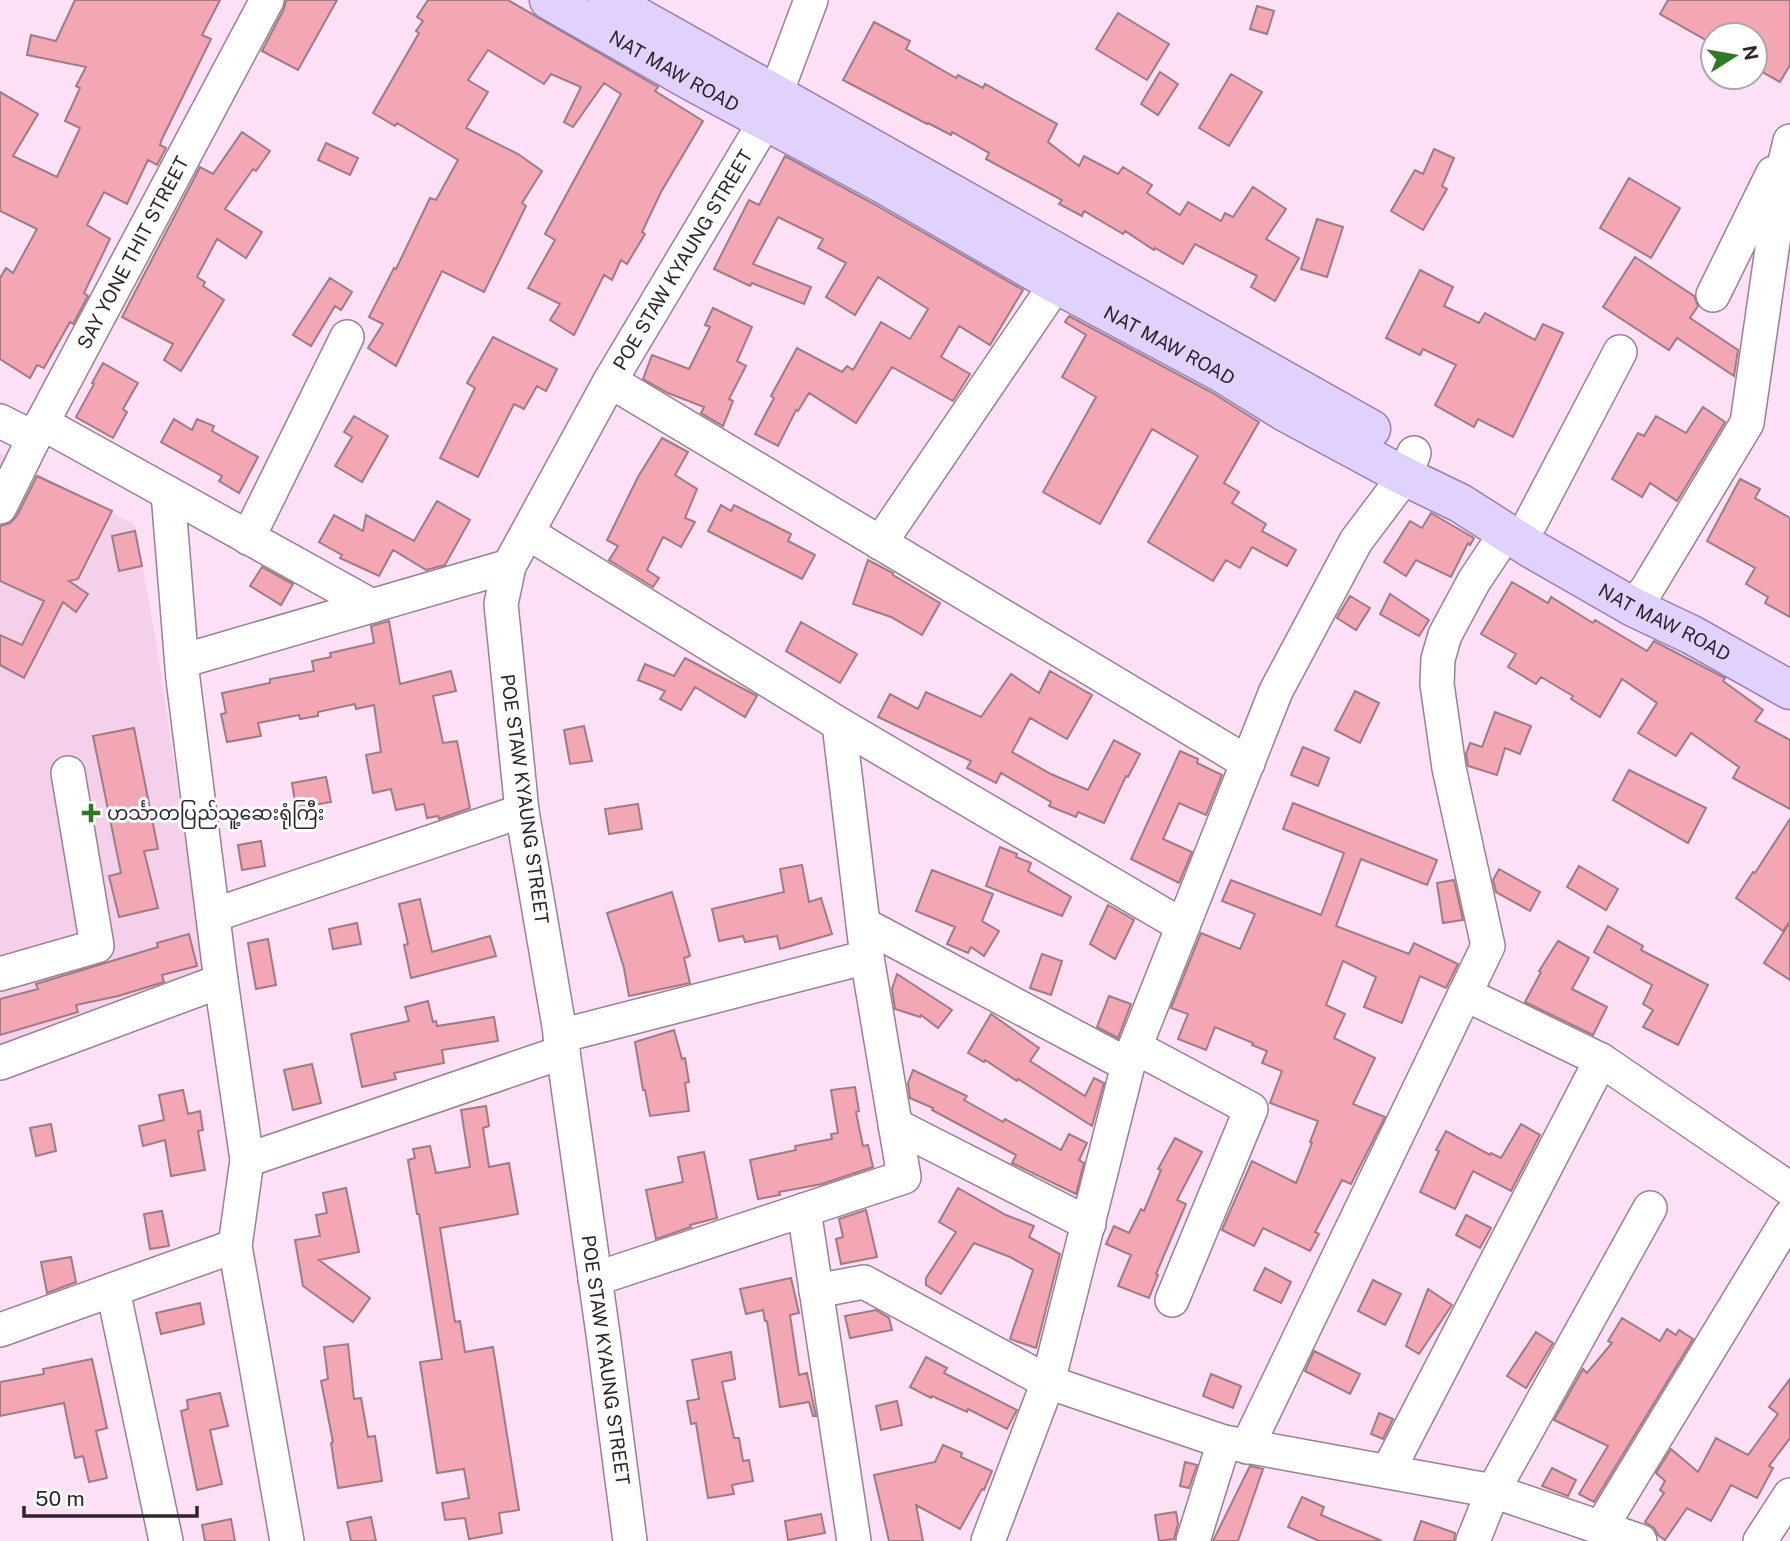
<svg xmlns="http://www.w3.org/2000/svg" width="1790" height="1541" viewBox="0 0 1790 1541" font-family="'Public Sans','Noto Sans Myanmar',sans-serif">
<rect width="100%" height="100%" fill="#fddff6"/>
<path fill="#f4d0eb" d="M0,453L135,525L158,653L205,973L0,1047Z"/>
<path fill="#f3a7b4" stroke="#9e7c82" stroke-width="2" d="M75,0H220L202,35L211,39L162,139L160,145L166,148L157,165L148,160L127,204L104,192L87,225L110,239L84,293L88,296L73,324L70,322L44,368L37,365L30,378L0,359V278L6,268L13,273L37,229L0,211V92L38,114L13,156L57,177L80,128L65,121L80,88L76,86L86,67L27,55L31,35L56,41Z
M286,0H337L298,70L262,51L284,9Z
M428,0H508L658,87L655,91L703,121L661,192L642,232L645,234L627,264L621,260L612,280L604,275L574,335L550,320L560,304L528,288L555,240L545,234L621,94L604,83L573,127L564,122L581,87L551,74L544,84L488,50L468,80L488,92L466,128L518,154L542,171L522,203L526,206L484,292L442,271L396,366L368,348L383,324L369,317L394,268L396,269L430,198L436,200L458,160L397,123L395,126L373,113L419,33L416,31L423,21L417,17Z
M1668,0H1790V65L1780,82L1755,68V35H1713V44L1660,14Z
M1257,6L1274,11L1267,34L1250,29Z
M1118,13L1169,44L1147,80L1096,49Z
M874,22L910,41L906,49L956,78L958,75L983,88L985,84L1057,124L1048,142L1079,166L1084,156L1118,174L1123,167L1152,185L1147,193L1180,215L1188,202L1221,221L1225,213L1233,217L1253,187L1286,209L1266,239L1299,258L1275,301L1251,287L1257,276L1195,244L1183,264L1155,248L1154,250L1125,231L1123,234L1084,211L1082,216L1059,204L1062,200L986,159L989,153L952,132L951,135L928,123L927,124L843,80Z
M1160,72L1178,84L1158,115L1141,104Z
M1231,74L1262,92L1229,146L1199,128Z
M242,132L270,151L256,171L253,169L225,209L262,232L246,258L217,239L197,277L205,282L203,286L224,300L181,371L164,360L173,344L122,317L200,167L213,174Z
M326,143L358,158L350,175L318,160Z
M1434,149L1454,158L1442,186L1447,189L1423,230L1391,211L1415,170L1423,174Z
M785,156L874,204L1023,290L990,345L959,326L941,357L970,374L953,401L892,367L856,423L809,393L798,411L796,410L778,446L755,434L774,398L771,396L797,348L842,372L847,366L853,370L881,322L910,339L928,309L878,277L855,315L826,297L846,263L818,248L823,239L778,217L753,264L811,287L804,304L752,283L750,286L714,269L749,200L759,205Z
M1629,178L1680,208L1651,258L1600,228Z
M1317,219L1343,227L1327,277L1301,269Z
M1635,257L1694,296L1698,306L1690,318L1738,350L1734,376L1677,338L1669,350L1603,307Z
M1420,270L1453,287L1444,306L1479,323L1485,313L1535,340L1543,324L1563,333L1513,437L1478,419L1474,427L1435,405L1456,365L1423,349L1420,355L1386,338Z
M330,278L352,292L341,310L335,306L311,346L293,335Z
M713,308L752,327L737,361L746,366L729,399L733,401L723,426L701,413L704,407L668,393L643,379L652,355L689,369L710,327L705,325Z
M1069,316L1211,392L1259,422L1224,483L1239,492L1232,503L1266,524L1262,531L1296,550L1287,566L1252,547L1240,568L1226,560L1213,581L1148,542L1198,456L1152,429L1100,524L1043,492L1096,397L1062,377L1086,335L1065,322Z
M493,337L557,369L546,391L537,386L524,409L514,404L478,477L440,458L475,388L467,383Z
M103,363L138,383L123,409L127,412L113,438L76,417L94,384L92,383Z
M1703,407L1725,422L1677,501L1650,483L1642,497L1612,479L1638,433L1644,436L1656,416L1686,433Z
M354,416L388,436L362,482L335,466L352,437L344,432Z
M174,419L192,430L197,419L214,426L212,431L258,457L239,493L219,481L222,476L161,442Z
M662,438L688,452L675,475L697,489L685,518L695,522L681,547L663,537L647,570L659,578L653,587L609,560L618,546L607,540L638,477Z
M37,476L112,511L78,579L69,581L88,594L76,612L63,602L24,678L0,665V635L22,645L44,601L0,581V526L10,523L17,516Z
M1740,479L1760,489L1755,498L1790,518V617L1765,603L1768,597L1746,584L1755,568L1707,541Z
M437,501L470,520L445,565L426,570L393,550L379,576L340,558L342,555L319,542L334,515L363,531L366,515L414,541Z
M721,505L731,511L734,505L791,534L788,541L815,555L802,579L708,531Z
M1431,513L1474,538L1470,545L1468,543L1451,577L1416,560L1406,576L1384,562L1410,521L1422,528Z
M135,531L142,566L119,571L112,536Z
M868,560L893,573V575L940,603L922,635L891,617L853,604Z
M262,567L293,584L281,605L250,586Z
M1512,582L1548,603L1551,597L1593,623L1595,620L1647,651L1654,641L1725,678L1723,681L1763,710L1755,721L1790,740V809L1733,778L1739,767L1691,733L1676,756L1638,733L1657,703L1622,679L1600,717L1571,699L1573,696L1541,677L1536,684L1508,667L1516,654L1481,634Z
M1390,594L1429,620L1419,636L1380,614Z
M1350,596L1370,608L1356,630L1337,618Z
M389,621L400,684L451,671L456,691L433,696L443,743L457,741L470,808L439,819L438,816L427,818L424,804L396,810L391,789L373,793L366,755L381,752L374,705L356,709L355,704L318,712V716L300,719L299,715L258,723L261,736L227,742L221,714L226,713L222,693L270,683V679L314,671L312,661L331,657L330,653L374,643L371,626Z
M801,622L857,654L840,683L786,651Z
M685,658L757,696L745,717L695,687L681,710L660,699L665,691L638,680L645,664L674,676Z
M1050,671L1092,695L1067,739L1030,718L1012,752L1051,774L1088,790L1114,740L1140,754L1128,777L1126,776L1104,823L1078,812L1076,817L1049,806L1051,802L1001,773L996,783L967,768L971,761L878,717L890,694L918,709L926,692L981,717L1011,674L1039,693Z
M1355,691L1379,703L1360,743L1335,730Z
M1495,712L1531,726L1520,754L1505,748L1497,775L1468,766L1466,754L1470,743L1482,747Z
M584,726L592,761L570,764L564,730Z
M134,728L158,849L144,851L158,908L119,917L109,876L121,873L93,736Z
M1303,747L1329,758L1318,786L1291,775Z
M1180,751L1198,759L1197,763L1222,775L1206,815L1179,803L1163,839L1192,852L1179,883L1131,859Z
M1629,770L1706,808L1688,843L1613,800Z
M326,777L331,802L296,808L292,783Z
M1293,803L1437,860L1427,885L1361,859L1336,926L1409,954L1414,943L1458,964L1446,988L1420,976L1402,1023L1364,1007L1376,977L1343,961L1326,1005L1345,1014L1334,1038L1375,1058L1353,1104L1385,1117L1351,1184L1342,1180L1315,1232L1319,1234L1310,1251L1263,1228L1254,1246L1222,1230L1252,1161L1296,1183L1312,1143L1310,1142L1318,1121L1270,1103L1282,1071L1262,1063L1267,1051L1252,1045L1253,1043L1215,1027L1206,1050L1178,1039L1188,1014L1171,1008L1201,933L1240,949L1255,914L1222,901L1231,880L1321,915L1344,853L1283,829Z
M638,804L642,829L609,834L605,809Z
M1790,819V921L1783,931L1736,898L1753,872L1755,873Z
M261,841L265,866L242,870L238,845Z
M1000,847L1017,854L1016,857L1031,863L1028,871L1071,897L1062,916L986,886Z
M802,865L809,902L821,898L832,934L780,949L777,936L745,942L743,936L719,941L712,909L784,892L780,869Z
M1579,866L1618,889L1606,910L1567,887Z
M1499,869L1540,892L1530,911L1496,892L1493,880Z
M932,870L993,894L982,921L999,931L984,956L971,947L968,953L947,944L955,927L916,911Z
M1454,880L1463,920L1443,923L1437,883Z
M672,892L690,956L684,958L690,983L629,996L624,968L607,913Z
M420,899L432,952L490,936L496,956L411,978L404,945L408,944L399,904Z
M1108,905L1134,920L1115,959L1090,944Z
M1790,922V980L1764,963Z
M357,923L361,944L333,949L329,929Z
M1608,926L1643,946L1641,950L1708,985L1678,1045L1643,1027L1653,1010L1643,1004L1652,985L1594,952Z
M189,934L197,966L162,975L164,982L118,996L76,1005L78,1012L0,1035V999L38,989L36,984L158,947L157,943Z
M268,939L276,985L256,989L248,943Z
M1558,941L1589,958L1572,989L1607,1007L1593,1035L1525,1002L1541,972L1539,971Z
M1042,954L1062,961L1051,995L1030,988Z
M897,974L952,1010L938,1028L921,1015L920,1017L895,1009L892,989Z
M1109,996L1131,1004L1118,1038L1097,1027Z
M428,1001L433,1022L436,1021L437,1026L494,1017L498,1041L442,1050L444,1063L394,1073L396,1079L362,1087L351,1034L409,1021L405,1007Z
M991,1014L1039,1048L1030,1061L1085,1096L1094,1078L1104,1083L1092,1126L1018,1079L1017,1081L985,1060L984,1062L968,1053Z
M674,1030L682,1059L685,1058L689,1082L685,1083L689,1111L650,1116L645,1090H643L635,1042Z
M312,1064L321,1103L293,1110L284,1070Z
M913,1070L967,1096L964,1100L1003,1122L1005,1119L1061,1150L1069,1134L1087,1143L1079,1160L1084,1163L1076,1194L1012,1163L1016,1155L932,1110L933,1108L910,1098L908,1083Z
M855,1087L859,1111L856,1112L863,1146L868,1145L873,1167L822,1184L779,1192L780,1195L758,1199L750,1160L796,1150L795,1146L832,1139L831,1134L838,1133L831,1090Z
M183,1090L188,1114L200,1111L203,1130L198,1131L205,1170L171,1176L165,1140L143,1146L139,1126L164,1120L159,1095Z
M486,1106L489,1126L483,1128L489,1167L509,1163L518,1214L440,1228L455,1322L460,1321L465,1352L493,1347L519,1510L499,1513L502,1533L469,1539L465,1518L445,1520L442,1503L469,1498L464,1469L437,1473L420,1362L442,1359L419,1214H417L408,1160L415,1158L413,1149L430,1146L436,1173L470,1167L461,1110Z
M51,1124L56,1151L36,1156L30,1128Z
M1521,1124L1540,1135L1511,1191L1473,1171L1455,1209L1420,1192L1439,1151L1436,1150L1446,1131L1490,1155L1491,1153L1501,1158Z
M1175,1138L1202,1152L1177,1200L1186,1204L1156,1274L1158,1275L1149,1298L1118,1286L1131,1255L1106,1244L1114,1226L1129,1233L1141,1209L1144,1211L1161,1170L1158,1169Z
M704,1152L717,1218L690,1225L691,1227L656,1239L646,1190L683,1182L678,1157Z
M346,1188L359,1252L319,1260L370,1298L353,1322L303,1286L295,1240L320,1236L316,1215L327,1213L323,1193Z
M958,1188L1006,1215L1034,1226L1029,1237L1060,1254L1036,1348L1010,1339L1033,1270L1010,1257L974,1243L941,1294L926,1285V1278L956,1232L939,1222Z
M866,1210L877,1257L841,1264L836,1239L843,1237L839,1219Z
M162,1211L169,1246L150,1249L144,1214Z
M1466,1215L1491,1228L1480,1248L1456,1235Z
M71,1257L76,1282L47,1293L41,1262Z
M1265,1268L1291,1282L1281,1303L1254,1290Z
M791,1278L799,1313L790,1315L799,1375L807,1373L816,1416H813L809,1402L780,1407L767,1321H765L763,1310L746,1314L740,1289Z
M1373,1280L1401,1294L1385,1325L1358,1311Z
M1428,1289L1452,1305L1419,1354L1406,1346Z
M200,1303L204,1324L161,1334L156,1313Z
M876,1310L889,1318L892,1330L850,1338L845,1316Z
M1622,1318L1660,1341L1667,1329L1676,1335L1679,1330L1693,1339L1594,1502L1579,1494L1608,1446L1554,1420L1583,1369L1587,1373L1612,1343L1608,1341Z
M1536,1332L1553,1343L1526,1388L1507,1376Z
M348,1344L354,1399L361,1398L368,1437L375,1436L382,1481L338,1488L331,1443L333,1442L321,1381L328,1379L324,1347Z
M1314,1351L1360,1374L1350,1394L1305,1371Z
M731,1352L735,1379L722,1382L734,1438H739L743,1461L749,1460L753,1481L732,1485L734,1494L708,1498L696,1423L691,1424L687,1401L699,1399L692,1360Z
M926,1357L947,1368L944,1373L1017,1410L1007,1429L968,1409L967,1412L932,1396L931,1398L910,1387Z
M92,1359L107,1428L96,1431L107,1478L89,1482L83,1456L75,1458L64,1403L0,1416V1382L44,1374L43,1369Z
M1211,1374L1241,1386L1233,1408L1203,1396Z
M1790,1379V1438L1769,1466L1773,1468L1757,1498L1731,1485L1711,1521L1687,1508L1665,1540L1658,1535L1654,1528L1645,1522L1664,1493L1660,1490L1665,1481L1656,1473L1671,1449L1698,1472L1716,1438L1748,1455L1778,1414L1769,1407Z
M220,1393L228,1426L210,1430L222,1484L197,1490L181,1411L188,1409L187,1400Z
M897,1401L902,1425L881,1430L876,1406Z
M1379,1413L1393,1419L1383,1439L1371,1434Z
M943,1445L962,1453L961,1457L992,1471L984,1490L982,1489L960,1529L916,1505L923,1541H889L874,1475L935,1462Z
M1185,1462L1197,1465L1189,1488L1180,1486Z
M1250,1466L1263,1469L1238,1541H1213Z
M1552,1468L1576,1480L1568,1496L1542,1486Z
M1302,1497L1324,1507L1321,1515L1382,1541H1319L1288,1527Z
M1176,1512L1178,1524L1174,1539L1159,1541L1155,1515Z
M821,1514L825,1533L788,1540L785,1521Z
M371,1517L376,1541H351L347,1522Z
M231,1519L235,1541H205L202,1525Z
M1421,1521L1455,1533L1454,1541H1414Z"/>
<g fill="none" stroke-linecap="round" stroke-linejoin="round">
<g stroke="#9a8094" stroke-width="36">
<g id="minor">
<path d="M1713,295L1773,173"/>
<path d="M610,381L1248,763"/>
<path d="M0,421L34,438"/>
<path d="M42,423L372,606"/>
<path d="M168,493L183,679L221,981L247,1160L235,1246L287,1541"/>
<path id="s1" d="M0,507L34,438L267,0"/>
<path d="M1531,522L1620,352"/>
<path d="M528,533L839,724L1183,926"/>
<path d="M248,538L347,337"/>
<path d="M880,543L1056,284"/>
<path d="M1633,607L1647,589L1747,423L1784,166L1790,141"/>
<path d="M182,661L509,566"/>
<path d="M214,915L522,811"/>
<path d="M863,924L1128,1065"/>
<path d="M0,974L97,946L68,773"/>
<path d="M1465,994L1601,1060L1790,1189"/>
<path d="M560,1036L867,957"/>
<path d="M1135,1047L1251,1109L1172,1300"/>
<path d="M0,1063L221,981"/>
<path d="M895,1125L1089,1224"/>
<path d="M247,1160L563,1052"/>
<path d="M804,1210L854,1541"/>
<path d="M595,1279L904,1177L867,957L839,724"/>
<path d="M113,1290L166,1541"/>
<path d="M816,1291L864,1282L1048,1382L1224,1442L1493,1491L1640,1541"/>
<path d="M0,1330L235,1246"/>
<path d="M1247,1447L1488,946L1449,768L1437,684L1438,659L1445,635L1474,581L1506,533"/>
<path d="M1388,1471L1601,1060"/>
<path d="M1600,1529L1790,1216"/>
<path id="s2" d="M630,1541L604,1341L562,1044L522,811L501,604L509,566L610,381L766,120L811,0"/>
<path d="M988,1541L1048,1382L1128,1065L1135,1047L1276,691L1356,541L1405,476L1414,453"/>
<path d="M1193,1541L1224,1442"/>
<path d="M1473,1541L1493,1491L1650,1208"/>
<path d="M1760,1541L1790,1495"/>
</g>
</g>
<g stroke="#9681b3" stroke-width="41">
<g id="major">
<path id="s3" d="M549,0L691,81L885,185L1056,284L1222,373L1285,412L1402,475L1460,503L1532,549L1633,607L1692,635L1790,690"/>
<path d="M608,0L1371,429"/>
</g>
</g>
<use href="#minor" stroke="#fff" stroke-width="33"/>
<use href="#major" stroke="#e1d1fd" stroke-width="38"/>
</g>
<path fill="#2c7a23" stroke="#fff" stroke-width="2.5" d="M87.5 802.5h7v7h7v7h-7v7h-7v-7h-7v-7h7z"/>
<g text-anchor="middle" stroke-width="6" stroke-linejoin="round" paint-order="stroke">
<g font-size="19" fill="#2f242c" stroke="#fff">
<text dy="7" stroke="none"><textPath href="#s3" startOffset="144">NAT MAW ROAD</textPath></text>
<text dy="7" stroke="none"><textPath href="#s1" startOffset="287">SAY YONE THIT STREET</textPath></text>
<text dy="7" stroke="none"><textPath href="#s2" startOffset="1337">POE STAW KYAUNG STREET</textPath></text>
<text dy="7" stroke="none"><textPath href="#s3" startOffset="710">NAT MAW ROAD</textPath></text>
<text dy="7" stroke="none"><textPath href="#s3" startOffset="1278">NAT MAW ROAD</textPath></text>
<text transform="translate(525 799) rotate(82)" y="7">POE STAW KYAUNG STREET</text>
<text transform="translate(606 1360) rotate(82)" y="7">POE STAW KYAUNG STREET</text>
</g>
<g font-size="19" fill="#2f242c" stroke="#fff" text-anchor="start">
<text x="107" y="820">ဟင်္သာတပြည်သူ့ဆေးရုံကြီး</text>
</g>
</g>
<g transform="translate(1734 56) rotate(79)"><circle r="33" fill="#ffffff" stroke="#aca7ab" stroke-width="2"/>
<path d="M0-5L12 26L0 18L-12 26Z" fill="#2c7a23"/>
<text y="-10" font-size="19" font-weight="bold" text-anchor="middle" fill="#2f242c">N</text>
</g>
<path d="M24 1506v10h173v-10" fill="none" stroke="#2f242c" stroke-width="3.5"/>
<text x="35" y="1506" font-size="21" fill="#2f242c" stroke="#ffffff" stroke-width="5" paint-order="stroke">50 m</text>
</svg>
